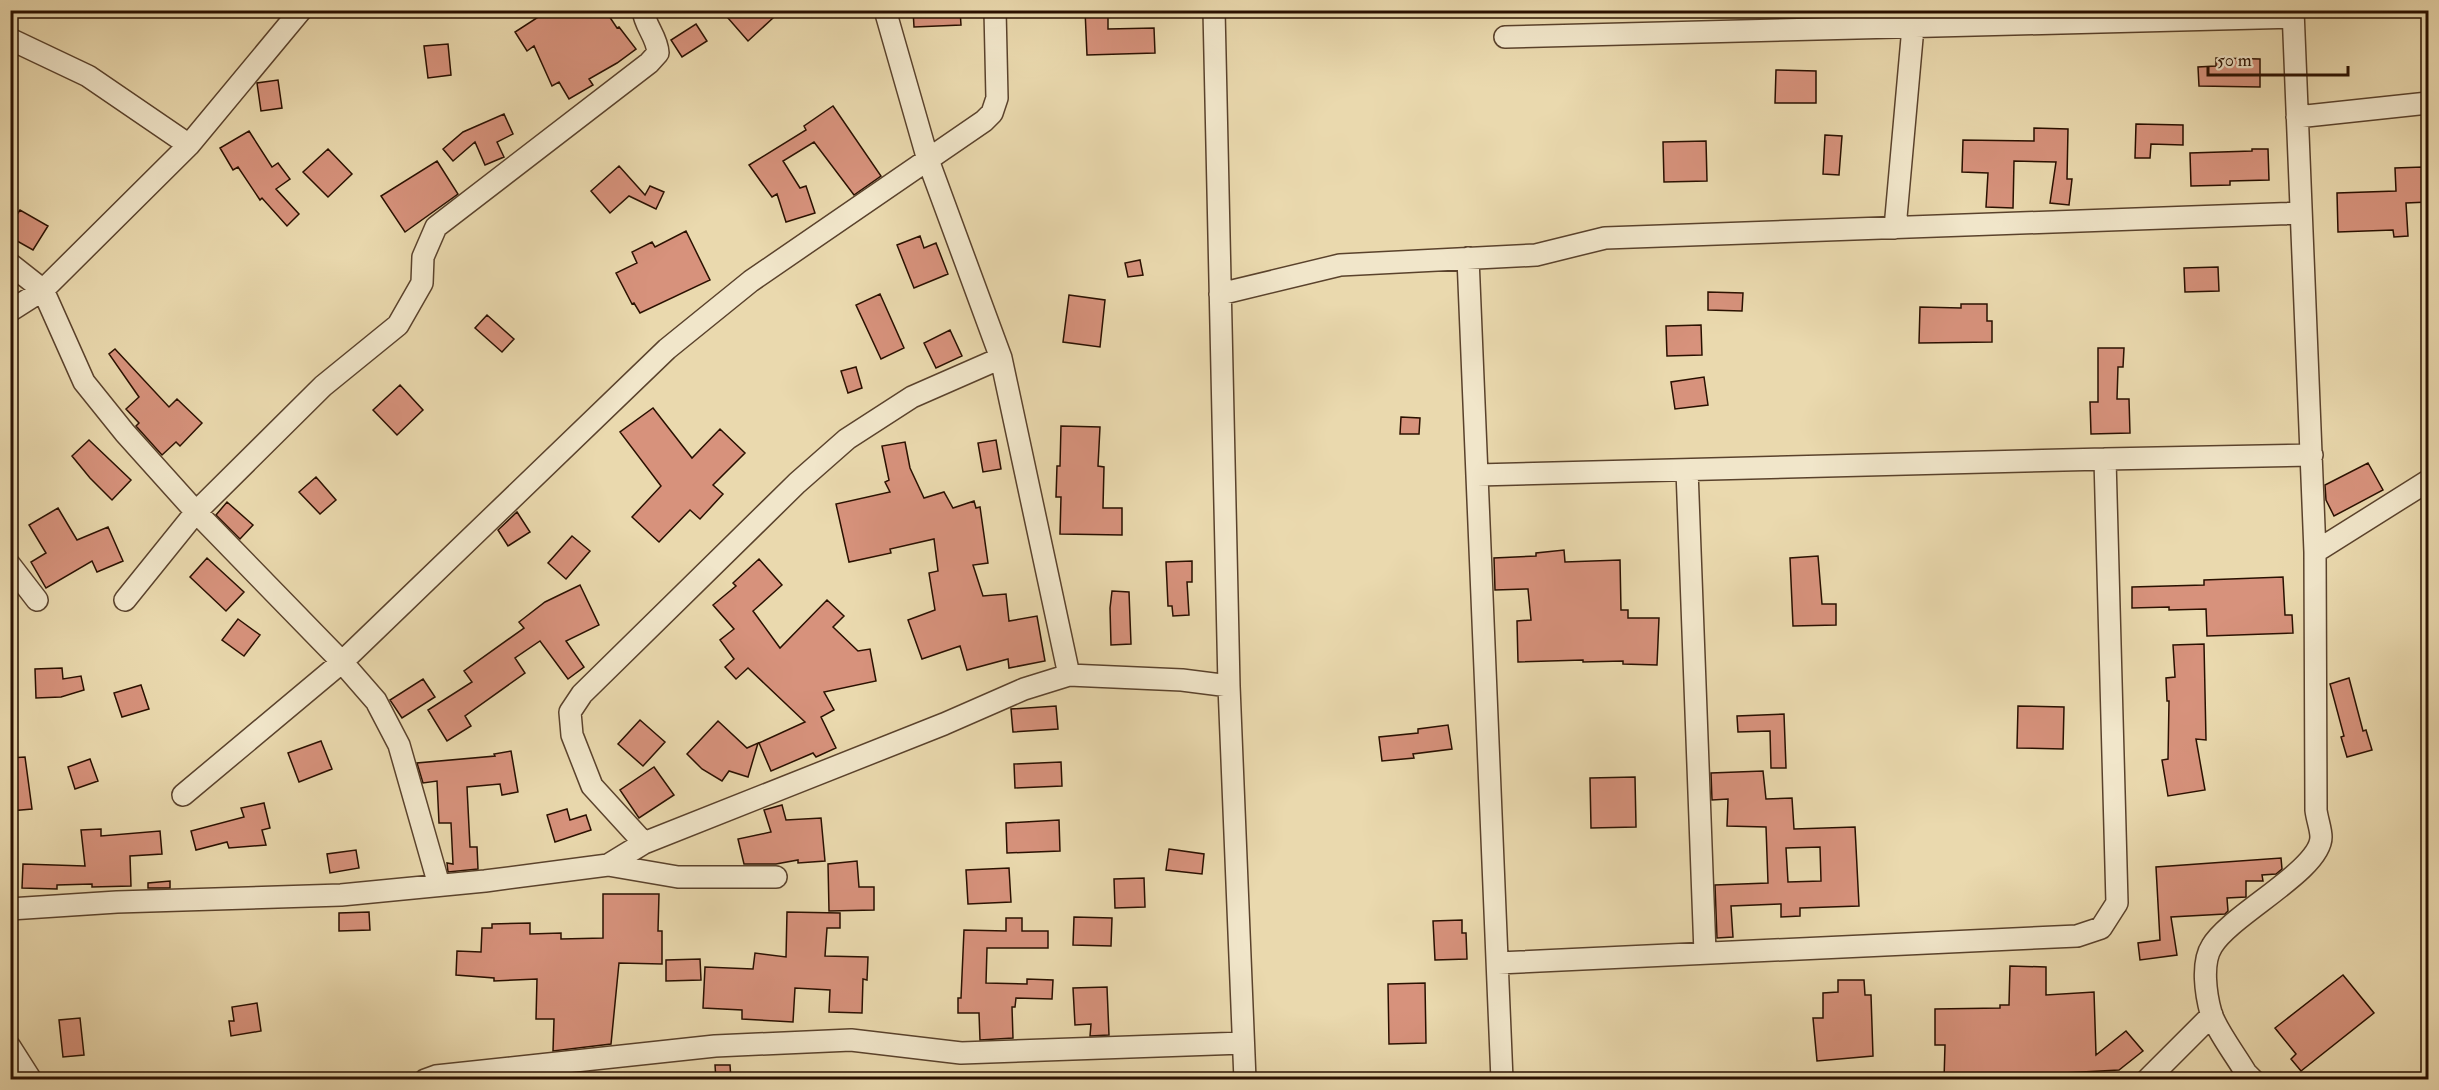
<svg xmlns="http://www.w3.org/2000/svg" width="2439" height="1090" viewBox="0 0 2439 1090" font-family="'IM FELL Double Pica',serif">
<rect width="100%" height="100%" fill="#ead9ae"/>
<filter id="stains"><feTurbulence type="fractalNoise" baseFrequency=".00333" numOctaves="4"/><feColorMatrix values="0 0 0 0 .2 0 0 0 0 .09 0 0 0 0 .02 0 0 0 .5 -.17"/></filter>
<radialGradient id="worn" r=".72"><stop offset=".6" stop-color="#630" stop-opacity="0"/><stop offset="1" stop-color="#630" stop-opacity=".3"/></radialGradient>
<path fill="#d7927c" stroke="#2a1000" stroke-width="1.5" fill-rule="evenodd" d="M549,10H605L617,28L619,27L636,49L617,63L589,79L593,85L569,99L559,82L552,86L534,46L527,51L515,32Z
M721,10H766L773,18L748,41Z
M913,10H960L961,25L914,27Z
M1085,10H1108V29L1154,28L1155,53L1087,55Z
M696,24L707,41L682,57L671,40Z
M448,44L451,75L428,78L424,46Z
M2216,58L2260,59V87L2199,86L2198,67L2216,66Z
M1776,70L1816,71V103H1775Z
M278,80L282,108L261,111L257,83Z
M833,106L881,176L854,195L814,142L783,161L800,188L806,186L815,213L786,222L777,194L772,197L749,165L806,130L804,126Z
M504,114L513,134L497,142L504,157L485,165L475,142L453,161L443,149L463,132Z
M2136,124L2183,125V145L2151,144L2150,158H2135Z
M2034,128L2068,129L2067,179H2072L2069,205L2050,203L2056,162L2014,161L2013,208L1986,207L1988,173L1962,172L1963,140L2034,141Z
M249,131L272,167L278,163L290,179L276,189L299,214L287,226L262,198L260,200L238,167L233,170L220,148Z
M1825,135L1842,136L1839,175L1823,174Z
M1706,141L1707,181L1664,182L1663,142Z
M328,149L352,174L328,197L303,172Z
M2252,149H2268L2269,180L2230,181V185L2191,186L2190,153L2252,151Z
M437,161L458,194L405,232L381,196Z
M619,166L645,195L650,186L664,192L656,209L629,196L610,213L591,191Z
M2423,167V179H2428V202L2406,203L2408,236L2394,237L2393,230L2338,232L2337,193L2396,191L2395,168Z
M10,206L18,213L20,210L48,226L33,250L10,237Z
M686,231L710,280L640,313L634,303L632,304L616,273L637,263L632,252L652,242L655,247Z
M920,236L924,248L936,243L948,274L914,288L897,245Z
M1140,260L1143,275L1128,277L1125,263Z
M2218,267L2219,291L2185,292L2184,268Z
M1708,292L1743,293L1742,311L1708,310Z
M880,294L904,348L881,359L856,305Z
M1069,295L1105,300L1100,347L1063,342Z
M1961,304H1987V321H1992V342L1919,343L1920,307L1961,308Z
M487,315L514,339L502,352L475,328Z
M1701,325L1702,355L1667,356L1666,326Z
M950,330L962,356L936,368L924,343Z
M2098,348H2124L2123,367H2118L2117,399H2129L2130,433L2091,434L2090,402H2098Z
M115,349L169,407L177,399L202,423L180,446L176,442L162,455L136,426L139,423L126,409L139,397L109,354Z
M856,367L862,388L848,393L841,371Z
M1704,377L1708,405L1675,409L1671,382Z
M400,385L423,410L397,435L373,410Z
M653,408L692,458L720,429L745,453L713,485L723,494L700,519L690,510L659,542L632,517L661,486L620,432Z
M1401,417L1420,418L1419,434H1400Z
M1061,426L1100,427L1098,466L1104,467L1103,508H1122V535L1060,534L1061,497H1056L1057,466H1060Z
M89,440L131,480L112,500L90,478L72,456Z
M996,440L1001,469L983,472L978,443Z
M905,442L910,468L924,498L944,492L953,508L974,501L976,508L980,507L988,563L973,565L983,596L1006,594L1009,621L1037,616L1045,661L1009,668L1008,659L967,670L960,646L922,659L908,620L935,610L929,573L938,571L934,539L890,549L891,553L849,562L836,504L890,492L885,482L889,480L882,446Z
M2368,463L2383,490L2334,516L2326,500L2325,485Z
M316,477L336,500L320,514L299,492Z
M227,502L253,525L240,539L216,515Z
M58,508L77,540L108,527L123,561L97,572L92,561L46,588L31,562L46,553L29,525Z
M517,512L530,532L508,546L498,530Z
M572,536L590,551L566,579L548,563Z
M1564,550L1565,562L1620,560L1621,610H1628V618H1659L1657,665L1623,664V661L1583,662V660L1518,662L1517,621L1531,620L1528,589L1495,590L1494,558L1536,556V553Z
M1818,556L1822,604H1836V625L1793,626L1790,558Z
M207,558L244,592L226,611L190,577Z
M759,559L782,585L753,611L780,648L827,600L844,616L833,627L858,651L870,649L876,681L824,692L834,710L821,717L836,748L816,757L813,753L771,771L759,743L805,722L748,668L736,679L725,667L734,659L720,640L734,629L713,605L736,586L733,583Z
M1192,561V582H1187L1189,615L1173,616L1172,606H1168L1166,562Z
M2283,577L2285,615H2292L2293,633L2207,636L2206,609L2169,610V607L2132,608V587L2204,585V580Z
M580,585L599,625L566,641L584,667L568,679L540,641L515,658L525,673L465,716L471,726L447,741L428,710L472,682L464,671L524,628L519,622L545,602Z
M1112,591L1129,592L1131,644L1111,645L1110,608Z
M238,619L260,635L244,656L222,640Z
M2204,644L2206,740L2196,739L2205,790L2168,796L2162,760L2168,759L2169,701H2167L2166,678L2175,677L2173,645Z
M62,668L63,679L81,676L84,690L61,697L36,698L35,669Z
M2349,678L2363,731L2366,730L2372,750L2347,757L2341,737L2344,736L2330,684Z
M423,679L435,697L402,718L390,700Z
M141,685L149,709L122,717L114,693Z
M1056,706L1058,729L1013,732L1011,709Z
M2018,706L2064,707L2063,749L2017,748Z
M1784,714L1786,768H1771L1770,731L1738,732L1737,716Z
M640,720L665,742L643,766L618,744Z
M718,721L747,748L758,743L748,777L729,771L722,781L702,769L687,754Z
M1448,725L1452,749L1413,754L1414,758L1382,761L1379,737L1418,733V729Z
M321,741L332,769L299,782L288,753Z
M511,751L518,792L502,795L500,784L467,787L470,847H477L478,869L448,872L447,863L453,864L451,823H439L437,781L423,783L417,763L495,756L494,754Z
M25,757L32,809L10,811V794H13L10,758Z
M90,759L98,781L75,789L68,767Z
M1061,762L1062,786L1015,788L1014,764Z
M654,767L674,795L639,818L620,790Z
M1763,771L1766,799L1792,798L1794,829L1855,827L1859,906L1800,908V916L1781,917V904L1731,906L1733,937L1717,938L1715,885L1768,883L1766,827L1727,826L1728,799L1712,800L1711,773ZM1820,847L1821,881L1788,882L1786,848Z
M1635,777L1636,827L1591,828L1590,778Z
M264,803L270,828L262,830L266,845L229,848L227,842L196,850L191,831L244,817L241,808Z
M782,805L786,820L821,818L825,861L798,863V860L776,864H744L738,839L771,832L764,810Z
M567,809L570,820L586,815L591,830L555,842L547,815Z
M1059,820L1060,851L1007,853L1006,823Z
M101,829V836L160,831L162,854L130,856L131,886L92,887V884L57,885V889L22,888L23,864L85,866L81,830Z
M1169,849L1204,854L1202,874L1166,870Z
M356,850L359,868L330,873L327,854Z
M2281,858L2282,869L2276,874L2262,875L2263,881H2246V897L2227,898L2228,911L2225,914L2171,917L2177,955L2140,960L2138,943L2160,940L2156,867Z
M857,861L859,887H874V910L829,911L828,864Z
M1009,868L1011,902L968,904L966,870Z
M1144,878L1145,907L1115,908L1114,879Z
M170,881V888H148V883Z
M603,894H659L658,931H662V964L619,963L611,1044L553,1051L554,1019H536L537,979L494,981V978L456,975L457,951L481,952L482,928H492V924L530,923V934L561,933V939L603,938Z
M369,912L370,930L339,931V913Z
M787,912L840,913V928H827L825,956L868,957L867,980L863,979L862,1013L829,1012L830,990L795,988L793,1022L742,1019V1010L703,1008L705,967L753,969L755,953L786,957Z
M1074,917L1112,918L1111,946L1073,945Z
M1006,918H1022V931H1048V948H987L986,983L1027,984V979L1053,980L1052,999L1016,998L1015,1007H1012L1013,1038L980,1040L979,1013H958V998H961L964,930L1006,931Z
M1462,920V933H1466L1467,959L1435,960L1433,921Z
M700,959L701,980L666,981V960Z
M2010,966L2046,967V995L2094,992L2096,1055L2126,1031L2143,1051L2119,1070L2045,1074V1080H1944L1945,1045H1935V1009L2000,1008V1005H2009Z
M2343,975L2374,1013L2301,1071L2291,1059L2296,1054L2275,1028Z
M1838,980H1864L1865,995H1871L1873,1056L1817,1061L1813,1018H1823V993L1838,992Z
M1425,983L1426,1043L1389,1044L1388,984Z
M1107,987L1109,1035L1090,1036L1091,1024L1075,1025L1073,988Z
M257,1003L261,1031L231,1036L229,1021H234L232,1007Z
M80,1018L84,1055L63,1057L59,1020Z
M715,1065H730L731,1080H716Z"/>
<g fill="none" stroke-linecap="round" stroke-linejoin="round">
<g stroke="#5a422c" stroke-width="24">
<path id="minor" d="M885,10L928,160L1001,358L1069,675
M1214,10L1229,686L1245,1080
M2293,10L2315,552
M1505,37L2293,17
M10,39L88,76L189,145
M2297,117L2428,103
M1895,228L1913,27L1909,10
M1468,258L1502,1080
M10,264L43,290L84,382L125,433L196,512L342,662L376,701L399,745L439,885
M1220,294L1340,265L1536,255L1605,238L2300,213
M10,311L43,290L189,145L301,10
M1687,470L1705,953
M1477,475L2105,459L2312,455
M10,565L37,600
M125,600L196,512L323,386L398,325L422,283L423,257L436,227L649,63L658,53C657,36 645,27 643,10
M183,795L342,662L667,349L751,281L984,121L992,113L997,98L995,10
M644,843L592,786L572,735L570,712L582,694L797,483L847,439L912,397L1001,358
M608,865L678,877H776
M10,909L117,902L341,895L485,881L608,865L644,843L944,724L1024,689L1069,675L1182,680L1229,686
M1498,963L2077,936L2101,928L2117,903L2105,459
M10,1047L31,1080
M425,1080L436,1076L715,1046L851,1040L961,1053L1243,1043
M2147,1080L2212,1015
M2253,1080L2246,1073C2237,1057 2216,1030 2211,1013C2206,995 2201,963 2212,946C2230,915 2321,870 2321,837C2321,829 2317,819 2316,810L2315,552L2428,481"/>
</g>
<use href="#minor" stroke="#f1e6ca" stroke-width="21"/>
</g>
<rect width="2439" height="1090" fill="none" stroke="#ead9ae" stroke-width="36"/>
<rect x="12" y="12" width="2415" height="1066" fill="none" stroke="#2a1000" stroke-width="3"/>
<rect x="18" y="18" width="2403" height="1054" fill="none" stroke="#2a1000" stroke-width="1.5"/>
<path d="M2208 66v9h140v-9" fill="none" stroke="#2a1000" stroke-width="3"/>
<text x="2217" y="66" font-size="18" fill="#2a1000" stroke="#f1e6ca" stroke-width="4.5" paint-order="stroke">50 m</text>
<rect width="100%" height="100%" filter="url(#stains)"/>
<rect width="100%" height="100%" fill="url(#worn)"/>
</svg>
